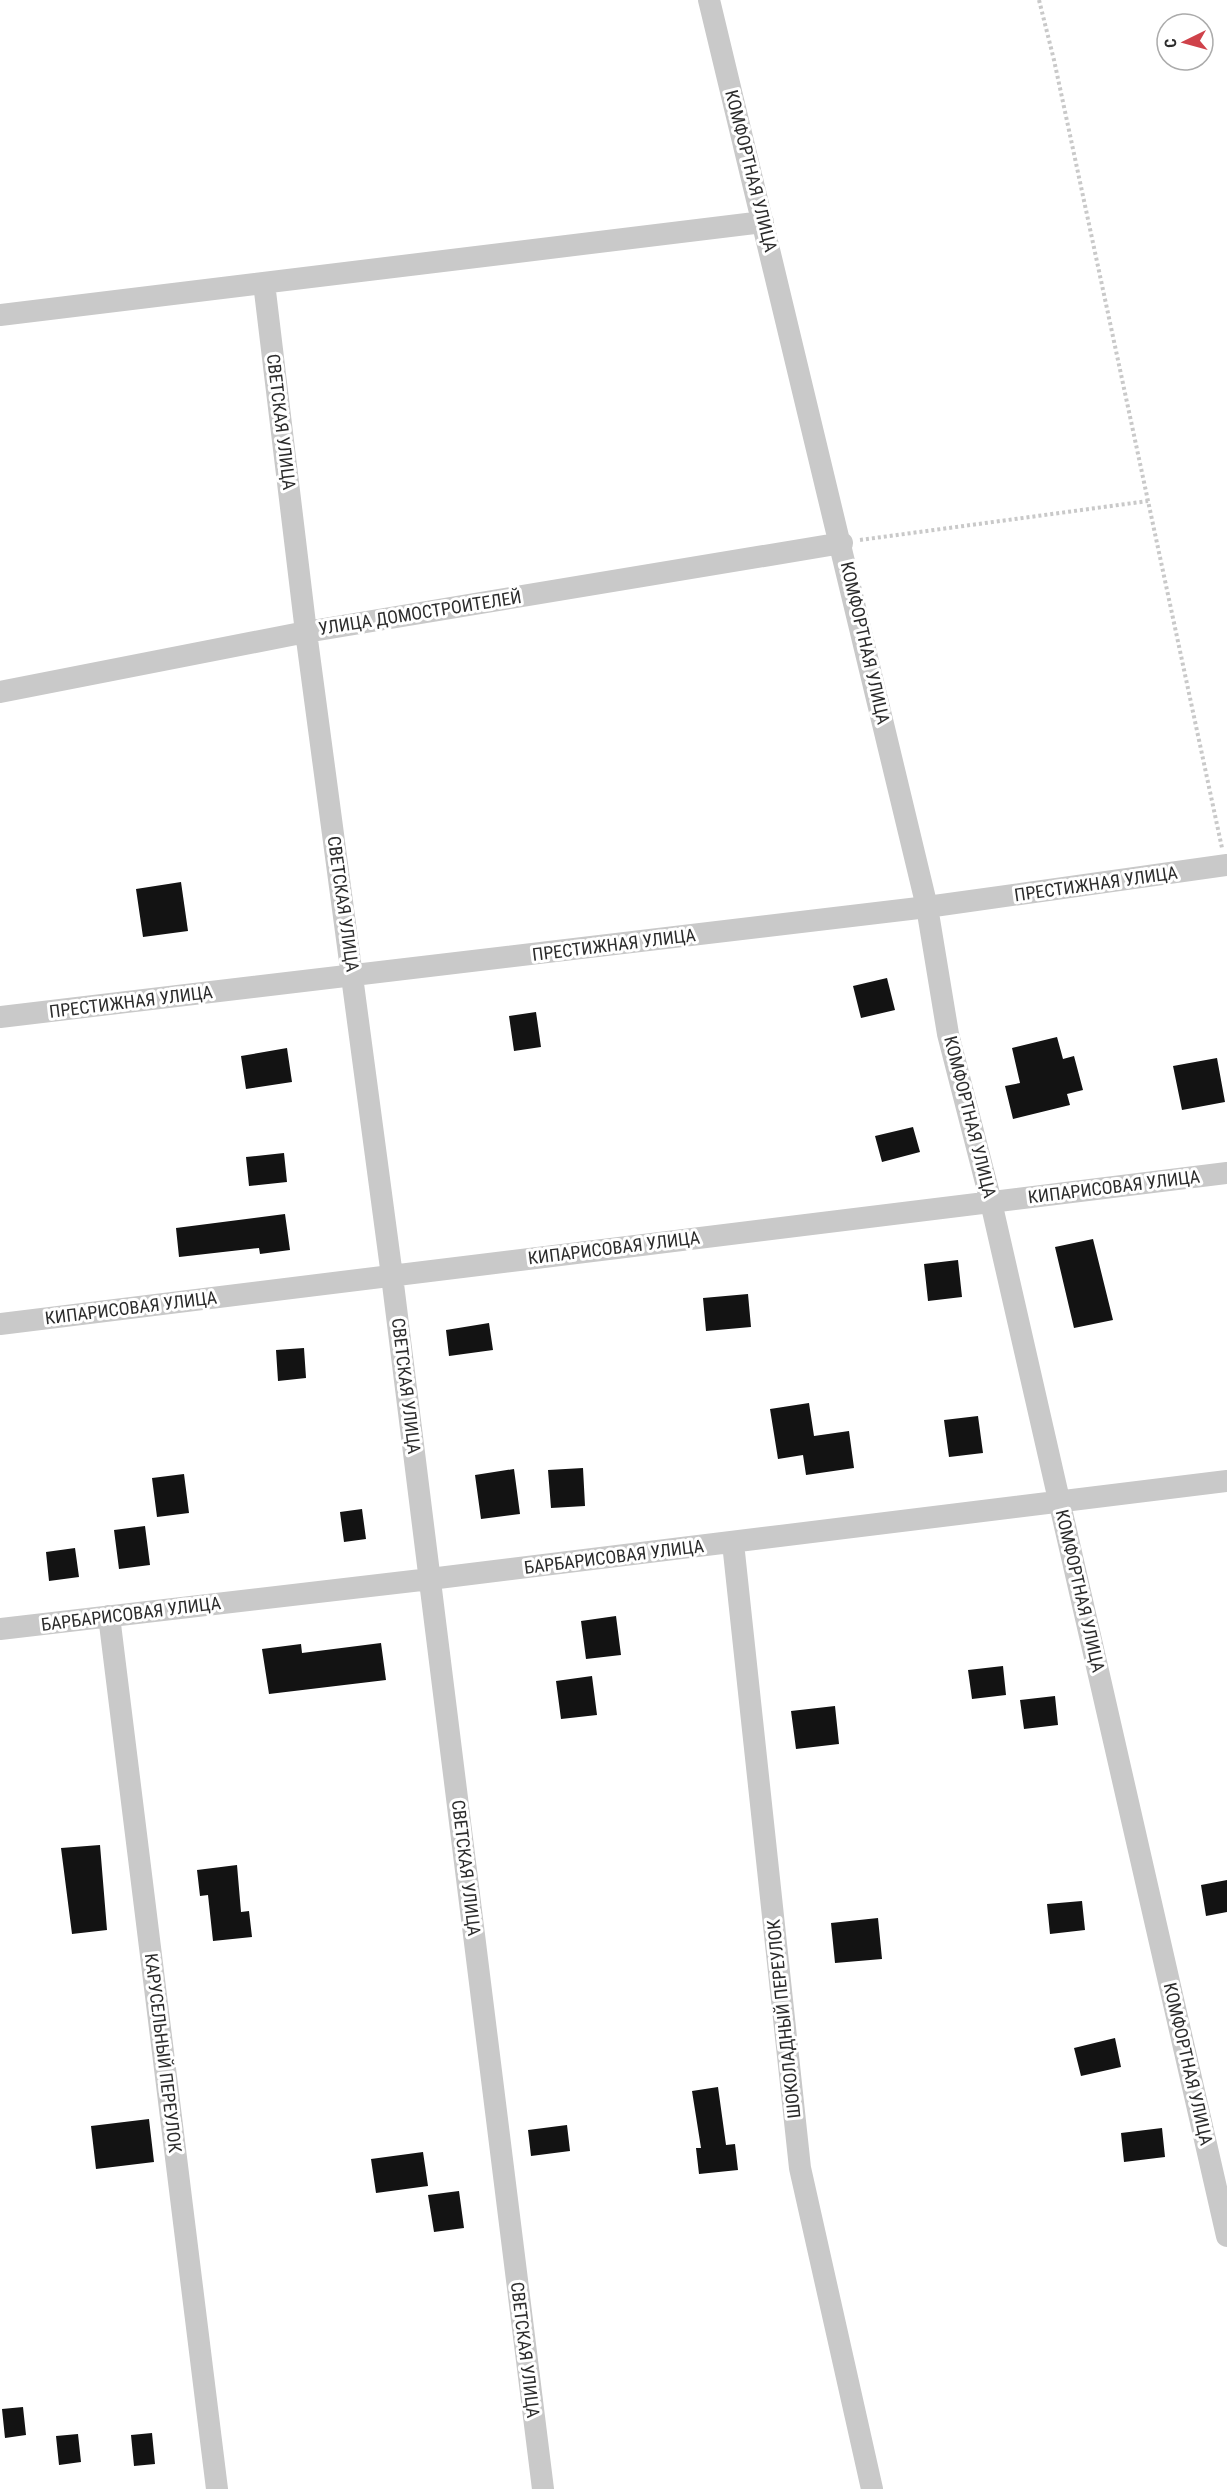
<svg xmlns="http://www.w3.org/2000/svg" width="1227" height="2489" viewBox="0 0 1227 2489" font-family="'Roboto Condensed',sans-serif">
<rect width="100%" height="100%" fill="#fff"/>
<path fill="#131313" d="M181,882L188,931L143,937L136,889Z
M887,978L895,1010L861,1018L853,986Z
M536,1012L541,1047L514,1051L509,1016Z
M1057,1037L1063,1059L1074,1056L1083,1090L1067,1094L1070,1105L1013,1119L1005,1086L1020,1083L1012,1048Z
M287,1048L292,1082L246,1089L241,1056Z
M1217,1058L1225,1102L1182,1110L1173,1066Z
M913,1127L920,1152L882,1162L875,1136Z
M284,1153L287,1182L249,1186L246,1157Z
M285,1214L290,1250L260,1254L259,1248L179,1257L176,1228Z
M1093,1239L1113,1320L1074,1328L1055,1247Z
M958,1260L962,1297L928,1301L924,1264Z
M748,1294L751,1327L706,1331L703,1298Z
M489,1323L493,1350L449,1356L446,1330Z
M304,1348L306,1378L278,1381L276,1350Z
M809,1403L814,1436L849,1431L854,1468L806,1475L803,1455L778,1459L770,1409Z
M978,1416L983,1453L949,1457L944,1420Z
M583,1468L585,1506L551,1508L548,1470Z
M514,1469L520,1514L481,1519L475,1475Z
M184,1474L189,1513L157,1517L152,1478Z
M362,1509L366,1539L344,1542L340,1512Z
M145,1526L150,1565L119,1569L114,1530Z
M75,1548L79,1577L49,1581L46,1552Z
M616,1616L621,1655L586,1659L581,1621Z
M381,1643L386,1680L269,1694L262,1649L301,1644L302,1653Z
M1003,1666L1006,1695L972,1699L968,1670Z
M592,1676L597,1715L561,1719L556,1681Z
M1055,1696L1058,1725L1024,1729L1020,1700Z
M835,1706L839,1744L796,1749L791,1711Z
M100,1845L107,1930L72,1934L61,1848Z
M237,1865L241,1912L249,1911L252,1937L213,1941L208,1895L200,1896L197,1870Z
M1227,1880V1912L1206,1916L1201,1885Z
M1082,1901L1085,1930L1050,1934L1047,1904Z
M878,1918L882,1959L835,1963L831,1923Z
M1115,2038L1121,2067L1081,2076L1074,2048Z
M718,2087L726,2145L735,2144L738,2170L699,2174L696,2148H701L692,2091Z
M149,2119L154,2162L96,2169L91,2126Z
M567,2125L570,2151L531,2156L528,2130Z
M1162,2128L1165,2157L1124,2162L1121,2133Z
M423,2152L428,2186L376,2193L371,2159Z
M459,2191L464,2228L434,2232L428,2195Z
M23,2407L26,2435L5,2438L2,2409Z
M152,2433L155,2464L134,2466L131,2435Z
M78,2434L81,2462L59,2465L56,2436Z"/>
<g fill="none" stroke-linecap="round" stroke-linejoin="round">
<path stroke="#c9c9c9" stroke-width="4" stroke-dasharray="3 3" stroke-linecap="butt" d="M1039,0L1054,60L1222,848
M860,540L1148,501"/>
<path stroke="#c9c9c9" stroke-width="22" d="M709,0L927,907L948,1034L991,1202L1227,2236
M264,283L306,632L392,1276L543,2489
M0,315L763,222
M0,692L306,632L842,543
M0,1017L927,907L1227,865
M0,1324L1227,1173
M733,1543L800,2168L872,2489
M109,1616L217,2489
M0,1629L430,1579L1227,1481"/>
</g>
<g text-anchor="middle" stroke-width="6" stroke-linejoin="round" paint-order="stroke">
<g font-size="18" fill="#2c2c2c" stroke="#fff">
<text transform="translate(751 171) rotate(76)" y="6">КОМФОРТНАЯ УЛИЦА</text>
<text transform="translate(281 422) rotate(83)" y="6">СВЕТСКАЯ УЛИЦА</text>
<text transform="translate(420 613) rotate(-9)" y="6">УЛИЦА ДОМОСТРОИТЕЛЕЙ</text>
<text transform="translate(865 643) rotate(77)" y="6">КОМФОРТНАЯ УЛИЦА</text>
<text transform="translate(1096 884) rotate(-8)" y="6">ПРЕСТИЖНАЯ УЛИЦА</text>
<text transform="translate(343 904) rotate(82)" y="6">СВЕТСКАЯ УЛИЦА</text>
<text transform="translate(614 945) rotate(-7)" y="6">ПРЕСТИЖНАЯ УЛИЦА</text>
<text transform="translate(131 1002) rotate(-7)" y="6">ПРЕСТИЖНАЯ УЛИЦА</text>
<text transform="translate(970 1117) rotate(76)" y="6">КОМФОРТНАЯ УЛИЦА</text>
<text transform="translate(1114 1187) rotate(-7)" y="6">КИПАРИСОВАЯ УЛИЦА</text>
<text transform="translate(614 1248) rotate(-7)" y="6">КИПАРИСОВАЯ УЛИЦА</text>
<text transform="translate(131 1308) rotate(-7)" y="6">КИПАРИСОВАЯ УЛИЦА</text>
<text transform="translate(406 1386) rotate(83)" y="6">СВЕТСКАЯ УЛИЦА</text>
<text transform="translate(614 1557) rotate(-7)" y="6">БАРБАРИСОВАЯ УЛИЦА</text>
<text transform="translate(1080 1591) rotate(77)" y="6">КОМФОРТНАЯ УЛИЦА</text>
<text transform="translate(131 1614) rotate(-7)" y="6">БАРБАРИСОВАЯ УЛИЦА</text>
<text transform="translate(466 1868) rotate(83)" y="6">СВЕТСКАЯ УЛИЦА</text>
<text transform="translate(784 2019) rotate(-96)" y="6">ШОКОЛАДНЫЙ ПЕРЕУЛОК</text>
<text transform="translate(163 2053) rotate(83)" y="6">КАРУСЕЛЬНЫЙ ПЕРЕУЛОК</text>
<text transform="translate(1188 2064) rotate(77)" y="6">КОМФОРТНАЯ УЛИЦА</text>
<text transform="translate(525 2350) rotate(83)" y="6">СВЕТСКАЯ УЛИЦА</text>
</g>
</g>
<g transform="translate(1185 42) rotate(265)"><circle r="28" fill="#ffffff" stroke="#ababab" stroke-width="1.5"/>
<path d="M0-4.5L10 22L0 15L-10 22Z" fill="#cf424a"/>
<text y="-9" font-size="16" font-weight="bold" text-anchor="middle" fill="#2c2c2c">С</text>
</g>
</svg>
